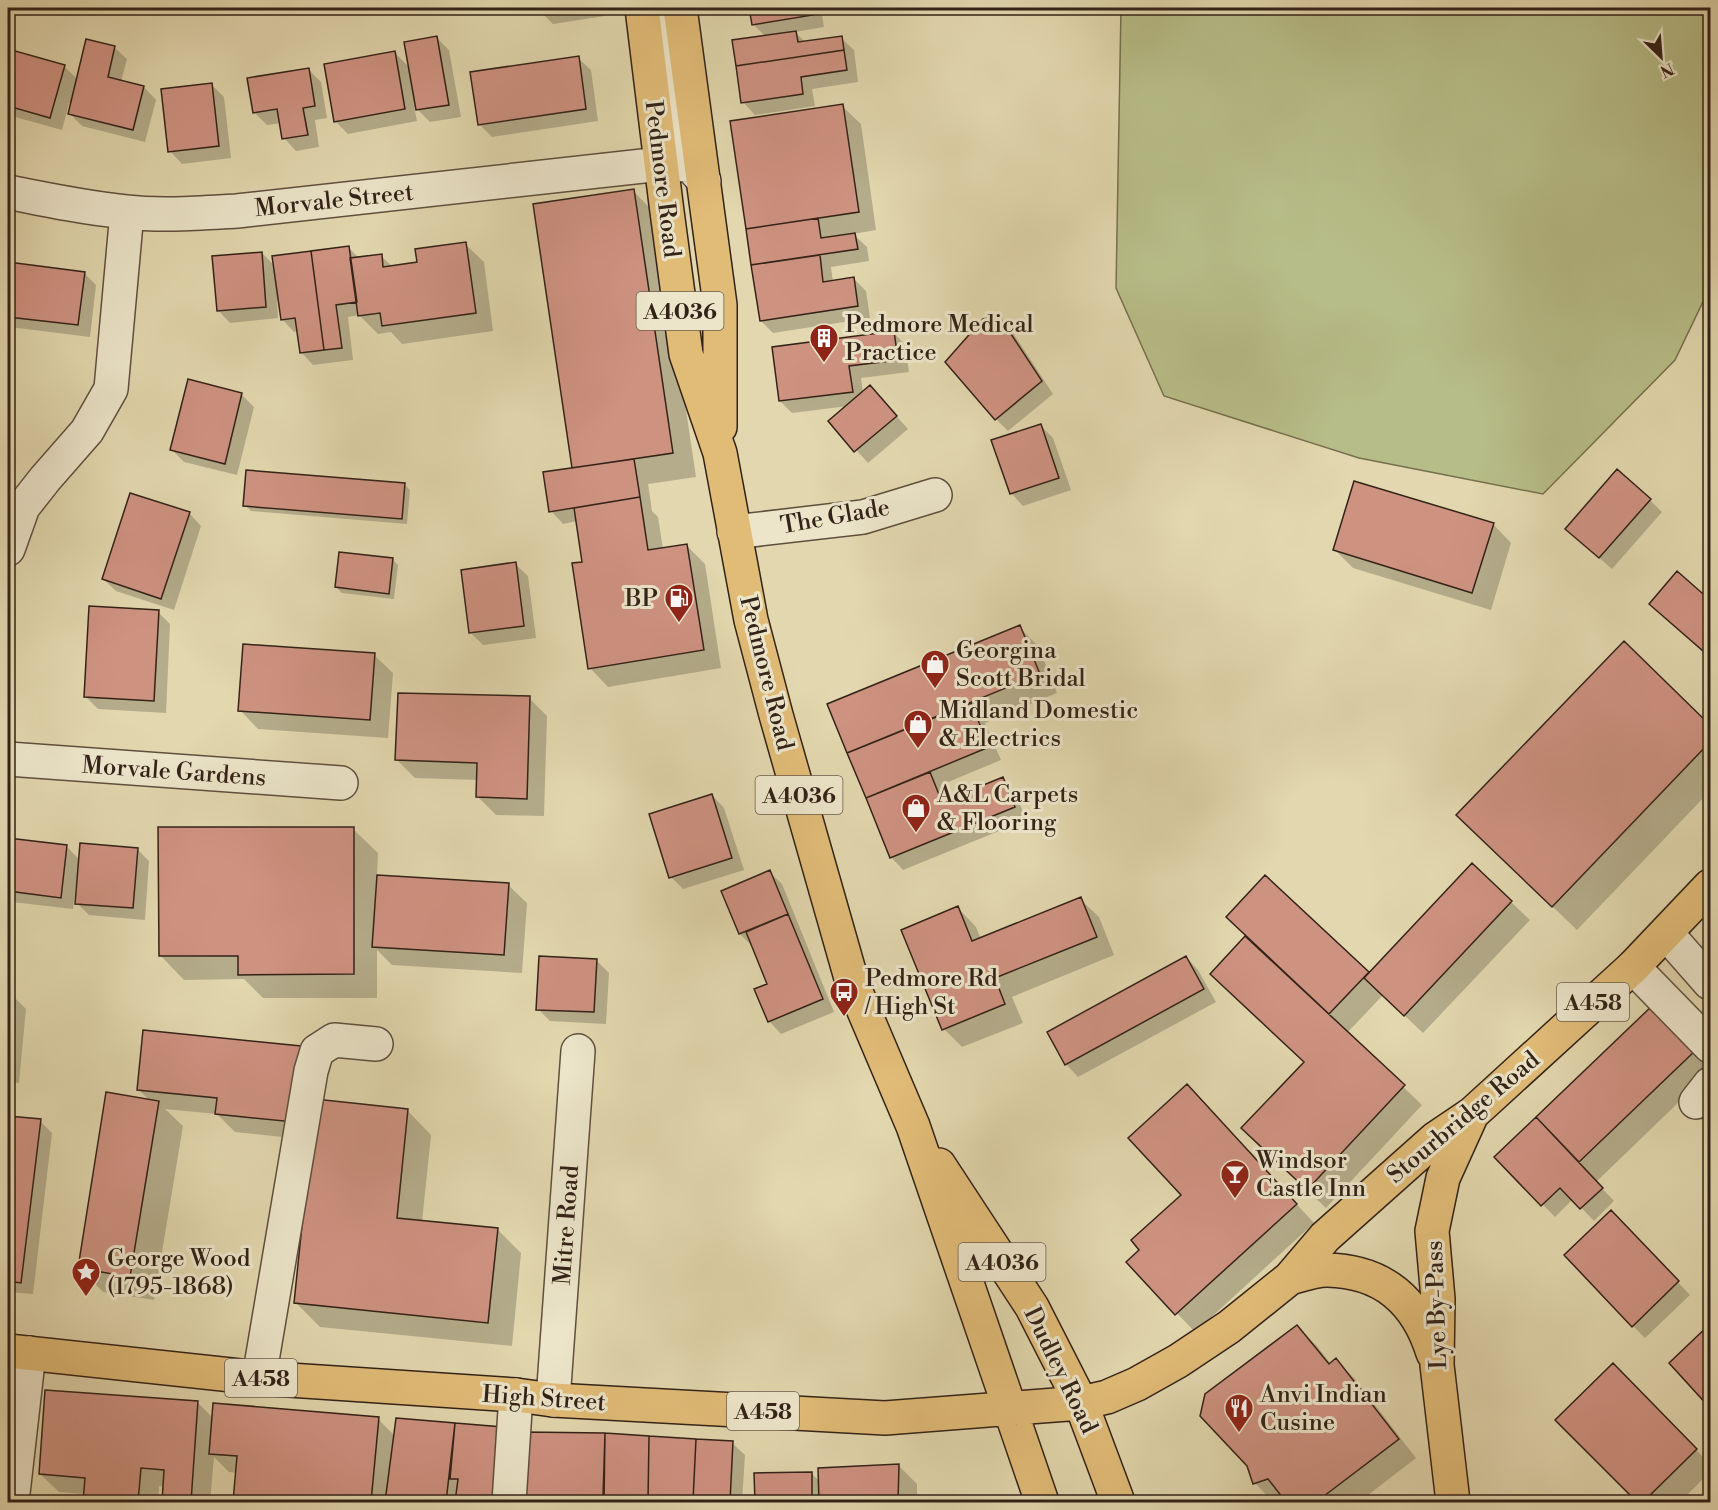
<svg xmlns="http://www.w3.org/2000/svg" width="1718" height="1510" viewBox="0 0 1718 1510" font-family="'Libre Bodoni',serif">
<rect width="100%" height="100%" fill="#e2d7ae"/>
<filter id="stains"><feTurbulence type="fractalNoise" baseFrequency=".00333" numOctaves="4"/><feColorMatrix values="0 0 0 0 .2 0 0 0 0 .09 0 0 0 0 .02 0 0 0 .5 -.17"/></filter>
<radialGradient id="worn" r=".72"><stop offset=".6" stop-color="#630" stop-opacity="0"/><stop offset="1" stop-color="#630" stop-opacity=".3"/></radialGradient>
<path fill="#b7bd88" stroke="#757050" stroke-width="1.5" d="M1121,8H1710V287L1675,360L1543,494L1359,458L1164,396L1116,288Z"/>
<path fill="#0003" d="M540,8H604L605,16L553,24L540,11Z
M751,8H821L824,27L795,32L806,43L841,38L854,50L858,82L812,89L815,106L755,115L743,102L766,37L753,24Z
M8,23L11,27L8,38Z
M437,38L449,50L461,117L430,122L414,106L417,121L348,134L336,122L395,53L411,69Z
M114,47L127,59L121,82L144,87L156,100L145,142L82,126L70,114L72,104L69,103L62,130L8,115V51L64,66L78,80Z
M578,58L591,70L598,121L492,137L479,124Z
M309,70L321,82L327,118L315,120L319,147L296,151L284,138L281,123L267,125L254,112Z
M212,85L224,97L231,158L182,164L170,151Z
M842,106L861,124L876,230L853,234L867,247L869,261L831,267L833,282L854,279L866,291L870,318L773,333L761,321L732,122Z
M633,191L657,215L696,477L648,484L652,511L658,517L663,549L686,545L705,564L721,668L608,687L590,668L584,563L577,521L563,524L551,511L576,469Z
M465,244L484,262L493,331L402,344L391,332L378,334L359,315L348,317L353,360L313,365L301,352L298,331L294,332L282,319L279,300H277L278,318L230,323L218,310L262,253L275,266L348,247L360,259L381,256L393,267L419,264Z
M8,264L84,273L96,285L90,337L10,327L8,325Z
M998,318L1011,330L1053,394L1008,431L996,419Z
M893,332L905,345L909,372L861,378L863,393L870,387L908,429L868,463L830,421L848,406L792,413L780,401Z
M189,381L242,395L254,407L237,475L184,462L172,450Z
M1041,426L1053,438L1071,490L1023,506L1011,493Z
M404,484L410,490L407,524L251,511L245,505Z
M1650,500L1662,512L1612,569L1580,541Z
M189,513L201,526L174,610L116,591L103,579Z
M1493,524L1511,543L1491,610L1353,568L1334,549Z
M392,559L398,565L394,599L342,593L336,587Z
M515,564L528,576L536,638L483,645L470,632Z
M1678,573L1710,602V658L1670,622Z
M158,612L170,624L166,713L98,709L85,696Z
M1019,627L1038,646L1057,693L985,723L1001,760L941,785L948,801L1002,779L1015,791L1026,820L903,870L891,857L829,705Z
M1624,644L1710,727V791L1577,930L1482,839Z
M374,655L393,673L388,738L258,729L240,710Z
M529,698L547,716L544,816L496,815L477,796L478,780L415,778L397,760Z
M712,795L724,808L744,870L683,889L671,877Z
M353,829L378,853L377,877L508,885L527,903L522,973L392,965L377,950V998H263L244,979L184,980L160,955Z
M8,839L66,846L80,860L137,849L149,861L145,920L89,915L77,903L78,884H76L73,909L12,902L8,898Z
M769,872L782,884L834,1012L781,1034L769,1021V985L753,947L740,934L723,891Z
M1265,877L1369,974L1511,902L1530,920L1423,1033L1383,995L1347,1033L1422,1105L1326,1208L1261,1147L1305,1062L1212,974L1247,936Z
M1080,899L1099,917L1114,955L1012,997L1023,1023L962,1047L944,1029L958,908L976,927L981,939Z
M1186,957L1198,970L1216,1002L1078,1077L1066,1064Z
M596,960L609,973L606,1024L550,1021L538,1009Z
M8,996H13L26,1009L19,1083L8,1082Z
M1654,1006L1710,1064V1072L1596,1182L1614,1201L1594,1221L1573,1199L1555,1217L1496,1157Z
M1187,1086L1314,1223L1195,1332L1128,1262L1142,1250L1183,1195Z
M139,1090L316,1101L407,1110L431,1135L422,1222L497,1229L521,1253L512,1346L320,1327L296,1303L312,1140L235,1132L217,1114L165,1109L183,1126L154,1300L103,1292L79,1268L150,1101Z
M8,1117L40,1121L52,1133L33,1294L8,1292Z
M1623,1224L1690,1295L1645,1338L1633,1326Z
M1710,1326V1406L1671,1363Z
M1297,1327L1316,1345L1331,1364L1336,1360L1355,1379L1416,1458L1359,1502H1288L1285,1498L1273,1502L1255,1483L1249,1465Z
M1613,1365L1710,1464V1472L1680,1502H1639L1557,1420Z
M198,1403L213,1418L378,1419L395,1436L397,1419L502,1429L515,1502H235L237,1473L229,1472L214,1457L210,1502H163L165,1487L159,1486L158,1502H85V1494L59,1492L40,1474Z
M604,1435L732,1443L745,1455L742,1502H524Z
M899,1466L917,1484V1502H756V1474L811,1473L820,1482Z"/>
<path fill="#ce9281" stroke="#332218" stroke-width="1.5" d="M538,8H569L539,12Z
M749,8H812L813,15L752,25Z
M796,31L798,42L842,36L844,50L736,66L732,40Z
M437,36L449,105L416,110L404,42Z
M86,39L115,46L108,77L144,86L133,130L68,114Z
M8,49L65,65L50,118L8,106Z
M844,50L847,70L801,77L803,94L741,103L736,66Z
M395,51L405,109L334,122L324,64Z
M579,56L586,109L478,125L470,72Z
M309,68L315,106L303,108L308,135L282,139L277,109L253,113L247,78Z
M212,83L219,146L168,152L161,89Z
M843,104L859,212L746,229L730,121Z
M634,189L673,453L572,468L533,204Z
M818,218L821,238L855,233L858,249L751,265L746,229Z
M466,242L476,313L382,326L380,313L358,316L350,258L382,254L383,267L417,262L415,249Z
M349,246L357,302L336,305L342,348L324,350L311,251Z
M311,251L324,350L300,353L295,318L281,320L272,256Z
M262,252L266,307L217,311L212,256Z
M820,255L823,282L854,277L858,306L760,321L751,265Z
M8,262L85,272L78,325L8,317Z
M999,316L1042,381L995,420L945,362L983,319Z
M894,331L898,360L849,366L853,392L779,401L772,347Z
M188,379L242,393L225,464L170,450Z
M870,385L897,416L854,452L828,421Z
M1041,424L1059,478L1010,494L991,440Z
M634,459L640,497L549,512L543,472Z
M1617,469L1651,499L1599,558L1565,529Z
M246,470L405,483L402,519L243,506Z
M1354,481L1494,523L1472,593L1333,550Z
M130,493L190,512L161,599L102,579Z
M640,497L648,550L687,544L704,650L588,669L572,563L582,562L574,508Z
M339,552L393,558L389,594L335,587Z
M516,562L524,626L469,633L461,570Z
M1677,571L1710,600V657L1649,604Z
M89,606L159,610L154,701L84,697Z
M1020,625L1040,674L847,753L827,704Z
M1624,641L1710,725V742L1552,907L1456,815Z
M243,644L375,653L370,720L238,711Z
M398,693L530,696L527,799L476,797L477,763L395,760Z
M971,703L989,747L866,798L847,753Z
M930,772L942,802L1003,777L1015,807L890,858L866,798Z
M712,794L732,858L669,878L649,814Z
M158,827H354V974L238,975V956H159Z
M8,838L67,845L61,898L8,891Z
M80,843L138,848L133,908L75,904Z
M1472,863L1512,901L1404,1016L1364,978Z
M770,870L788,914L739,934L721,891Z
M377,875L509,883L504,955L372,947Z
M1265,875L1369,972L1329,1014L1226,917Z
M1081,897L1097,937L995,978L1005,1004L942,1030L901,930L958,906L972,941Z
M788,914L823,999L768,1022L754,989L767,984L746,932Z
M1245,936L1405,1085L1307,1190L1241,1128L1304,1062L1210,974Z
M539,956L597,959L594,1012L536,1010Z
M1186,956L1204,989L1065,1065L1047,1032Z
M8,994L14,995L8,1065Z
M1654,1004L1697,1049L1579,1162L1536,1117Z
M143,1030L301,1046L294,1122L215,1114L217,1098L137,1090Z
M1187,1084L1297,1204L1175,1315L1126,1262L1139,1250L1131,1240L1181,1195L1128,1138Z
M106,1092L159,1101L130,1277L78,1268Z
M315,1099L408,1109L397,1218L498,1228L488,1323L294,1303Z
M8,1116L41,1119L21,1283L8,1281Z
M1536,1117L1603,1188L1580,1209L1560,1188L1541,1206L1494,1157Z
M1611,1210L1679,1281L1632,1327L1564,1255Z
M1710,1324V1408L1669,1363Z
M1297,1325L1329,1364L1336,1358L1399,1439L1316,1502H1286L1268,1479L1253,1484L1247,1466L1200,1416L1205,1394Z
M1613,1363L1697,1449L1643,1502H1637L1555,1420Z
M45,1390L198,1401L191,1502H162L164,1470L141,1468L138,1502H83L85,1478L39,1474Z
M213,1403L379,1417L371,1502H233L237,1456L209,1454Z
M396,1418L455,1423L446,1502H385Z
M455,1423L503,1427L496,1502H455L458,1479H450Z
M524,1432L605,1433L603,1497L566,1496V1502H522Z
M605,1433L649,1436L648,1502H604Z
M649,1436L696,1439L693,1501L648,1499Z
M696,1439L733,1441L730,1502L693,1501Z
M899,1464L898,1502H819L818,1468Z
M812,1472V1502H755L754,1473Z"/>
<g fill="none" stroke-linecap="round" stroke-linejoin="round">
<g stroke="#5f4f3e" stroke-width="36">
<path id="minor" d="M661,164L677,137L662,8
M8,192C47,200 86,208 126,212C162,216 200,213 237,211L661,164L690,165L704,181
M734,532L863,517L935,495
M8,549L23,507L45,479L87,431L111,389L127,212
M8,759L341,783
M1666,933L1710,983
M1633,967L1710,1046
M1696,1102L1710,1084
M259,1378L311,1071L317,1051L334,1040L376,1044
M553,1400L578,1051
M12,1502L29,1353
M509,1502L516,1395"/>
</g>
<g stroke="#332218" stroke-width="36">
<path id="highway" d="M642,8L666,204L686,354L720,453L751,620L776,715L853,985L913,1126L1042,1502
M680,8L720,305V427
M939,1165L1032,1307L1081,1403L1118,1502
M1290,1278C1301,1275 1315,1270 1327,1270C1383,1271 1417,1301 1433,1353
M8,1351L259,1378L516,1395L553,1400L885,1418L1081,1403L1107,1397L1137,1384L1178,1361L1229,1327L1290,1278L1325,1237L1435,1139L1472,1114L1633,967L1710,886
M1453,1502L1437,1365L1438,1299L1432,1231L1443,1178L1472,1114"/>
</g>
<use href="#minor" stroke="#ece5ca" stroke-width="33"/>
<use href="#highway" stroke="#e1bc77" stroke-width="33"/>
</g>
<defs>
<g id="building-pin" transform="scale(1.5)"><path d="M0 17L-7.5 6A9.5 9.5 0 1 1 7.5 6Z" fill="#8f2418" stroke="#ece5ca"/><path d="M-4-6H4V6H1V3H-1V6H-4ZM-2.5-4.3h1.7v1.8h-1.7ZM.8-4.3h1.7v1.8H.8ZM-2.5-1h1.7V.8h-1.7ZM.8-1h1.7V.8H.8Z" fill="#fff"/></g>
<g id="fuel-pin" transform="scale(1.5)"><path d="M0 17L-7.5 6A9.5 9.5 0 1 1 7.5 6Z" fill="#8f2418" stroke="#ece5ca"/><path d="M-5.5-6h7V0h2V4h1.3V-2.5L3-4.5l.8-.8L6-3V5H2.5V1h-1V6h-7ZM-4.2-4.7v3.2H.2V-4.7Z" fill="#fff"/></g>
<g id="shop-pin" transform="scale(1.5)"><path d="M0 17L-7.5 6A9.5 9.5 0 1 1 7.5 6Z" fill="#8f2418" stroke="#ece5ca"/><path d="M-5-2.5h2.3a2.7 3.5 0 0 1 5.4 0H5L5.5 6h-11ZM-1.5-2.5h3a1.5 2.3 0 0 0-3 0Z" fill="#fff"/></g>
<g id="bus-pin" transform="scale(1.5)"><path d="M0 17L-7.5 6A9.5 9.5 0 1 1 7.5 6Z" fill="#8f2418" stroke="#ece5ca"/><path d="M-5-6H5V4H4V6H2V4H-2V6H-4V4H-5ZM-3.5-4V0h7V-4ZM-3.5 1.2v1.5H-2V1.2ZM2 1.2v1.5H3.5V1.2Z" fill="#fff"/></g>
<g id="bar-pin" transform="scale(1.5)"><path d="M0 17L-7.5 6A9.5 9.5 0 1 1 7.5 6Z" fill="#8f2418" stroke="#ece5ca"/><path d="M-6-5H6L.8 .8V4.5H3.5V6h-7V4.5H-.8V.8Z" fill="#fff"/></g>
<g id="sight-pin" transform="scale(1.5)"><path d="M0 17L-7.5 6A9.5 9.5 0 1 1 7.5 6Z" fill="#8f2418" stroke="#ece5ca"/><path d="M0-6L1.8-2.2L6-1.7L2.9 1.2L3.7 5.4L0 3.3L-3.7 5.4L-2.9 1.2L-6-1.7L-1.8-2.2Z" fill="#fff"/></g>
<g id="restaurant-pin" transform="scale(1.5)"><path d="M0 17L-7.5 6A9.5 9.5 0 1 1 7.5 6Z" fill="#8f2418" stroke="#ece5ca"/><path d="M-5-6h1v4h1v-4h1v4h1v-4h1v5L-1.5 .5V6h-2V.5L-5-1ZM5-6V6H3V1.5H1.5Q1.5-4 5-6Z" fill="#fff"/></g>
</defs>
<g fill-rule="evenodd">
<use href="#building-pin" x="824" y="338"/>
<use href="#fuel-pin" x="679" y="598"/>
<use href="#shop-pin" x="935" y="664"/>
<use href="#shop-pin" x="918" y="724"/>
<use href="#shop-pin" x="916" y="808"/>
<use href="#bus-pin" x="844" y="992"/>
<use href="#bar-pin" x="1235" y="1174"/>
<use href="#sight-pin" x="86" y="1272"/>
<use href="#restaurant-pin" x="1239" y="1408"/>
</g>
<g text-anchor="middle" stroke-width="6" stroke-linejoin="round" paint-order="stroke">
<g fill="#ece5ca" stroke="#6a5c4d" stroke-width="1.5">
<rect x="636.5" y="292" width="87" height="38" rx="4.5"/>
<rect x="755.5" y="776" width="87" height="38" rx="4.5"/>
<rect x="1557" y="983" width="72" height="38" rx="4.5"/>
<rect x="958.5" y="1243" width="87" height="38" rx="4.5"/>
<rect x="225" y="1359" width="72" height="38" rx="4.5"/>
<rect x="727" y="1392" width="72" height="38" rx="4.5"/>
</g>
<g font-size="22" font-weight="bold" fill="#332218">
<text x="680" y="319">A4036</text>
<text x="799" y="803">A4036</text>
<text x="1593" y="1010">A458</text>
<text x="1002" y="1270">A4036</text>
<text x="261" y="1386">A458</text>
<text x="763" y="1419">A458</text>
</g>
<g font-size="24" fill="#332218" stroke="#ece5ca">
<text transform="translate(663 179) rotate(83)" y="8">Pedmore Road</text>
<text transform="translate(334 200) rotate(-6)" y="8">Morvale Street</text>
<text transform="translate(835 516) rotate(-10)" y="8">The Glade</text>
<text transform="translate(767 673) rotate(76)" y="8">Pedmore Road</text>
<text transform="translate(174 771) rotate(4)" y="8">Morvale Gardens</text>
<text transform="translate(1463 1117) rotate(-40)" y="8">Stourbridge Road</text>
<text transform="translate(566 1225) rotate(-86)" y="8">Mitre Road</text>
<text transform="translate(1436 1305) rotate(-92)" y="8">Lye By-Pass</text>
<text transform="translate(1061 1370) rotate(64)" y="8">Dudley Road</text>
<text transform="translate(544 1398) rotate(4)" y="8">High Street</text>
</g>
<g font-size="24" fill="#332218" stroke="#ece5ca" text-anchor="start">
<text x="845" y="332">Pedmore Medical<tspan x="845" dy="28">Practice</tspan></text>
<text x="658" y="606" text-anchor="end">BP</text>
<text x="956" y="658">Georgina<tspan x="956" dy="28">Scott Bridal</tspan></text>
<text x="939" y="718">Midland Domestic<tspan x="939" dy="28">&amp; Electrics</tspan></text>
<text x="937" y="802">A&amp;L Carpets<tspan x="937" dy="28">&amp; Flooring</tspan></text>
<text x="865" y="986">Pedmore Rd<tspan x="865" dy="28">/ High St</tspan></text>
<text x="1256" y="1168">Windsor<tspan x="1256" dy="28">Castle Inn</tspan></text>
<text x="107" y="1266">George Wood<tspan x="107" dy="28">(1795-1868)</tspan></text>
<text x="1260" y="1402">Anvi Indian<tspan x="1260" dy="28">Cusine</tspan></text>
</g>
</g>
<rect width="1718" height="1510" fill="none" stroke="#e2d7ae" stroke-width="30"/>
<rect x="9" y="9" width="1700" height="1492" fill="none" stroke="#332218" stroke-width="3"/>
<rect x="15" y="15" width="1688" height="1480" fill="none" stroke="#332218" stroke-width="1.5"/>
<g transform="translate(1661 57) rotate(155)" stroke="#ece5ca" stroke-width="4.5" paint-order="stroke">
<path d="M0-4.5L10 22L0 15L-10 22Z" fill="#332218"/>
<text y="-9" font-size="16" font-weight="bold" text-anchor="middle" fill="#332218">N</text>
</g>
<rect width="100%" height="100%" filter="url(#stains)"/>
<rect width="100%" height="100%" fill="url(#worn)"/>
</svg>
